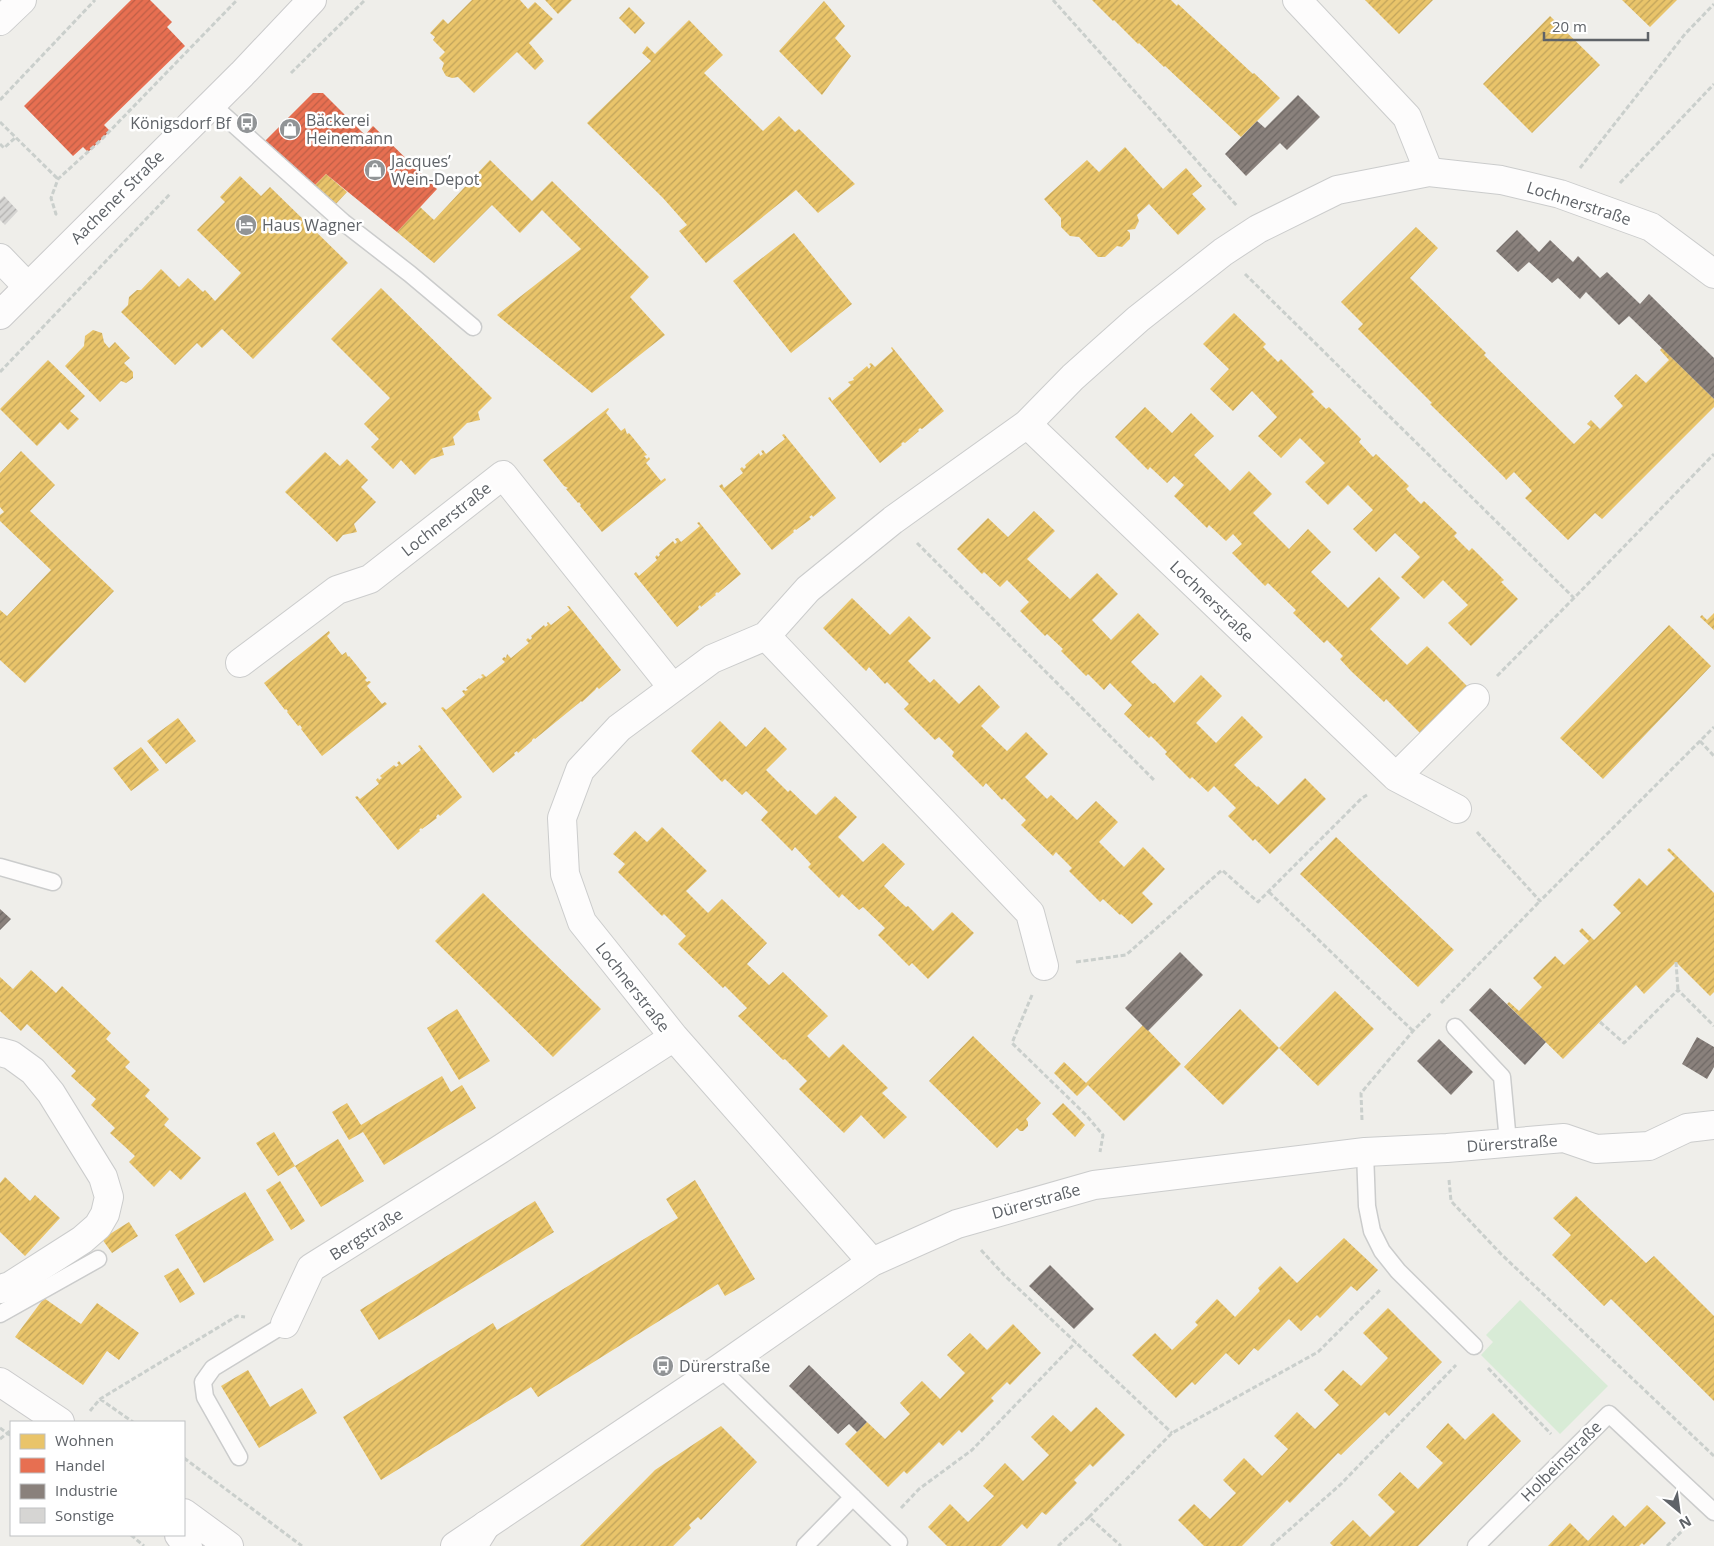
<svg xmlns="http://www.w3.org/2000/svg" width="1714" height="1546" viewBox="0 0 1714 1546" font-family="'Open Sans',sans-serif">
<defs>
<pattern id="homes-hatch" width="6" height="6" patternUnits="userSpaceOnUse" patternTransform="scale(1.25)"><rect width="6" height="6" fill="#e9c46a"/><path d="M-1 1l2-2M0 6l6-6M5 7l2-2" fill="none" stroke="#c0a35b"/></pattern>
<pattern id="shops-hatch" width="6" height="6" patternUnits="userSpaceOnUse" patternTransform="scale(1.25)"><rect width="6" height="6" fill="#e76f51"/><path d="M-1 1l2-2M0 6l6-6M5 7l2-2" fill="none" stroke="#be5f47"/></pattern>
<pattern id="industry-hatch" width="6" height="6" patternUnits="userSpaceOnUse" patternTransform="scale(1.25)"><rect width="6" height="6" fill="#8a817c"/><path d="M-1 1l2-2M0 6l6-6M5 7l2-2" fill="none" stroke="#6e6865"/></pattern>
<pattern id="building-hatch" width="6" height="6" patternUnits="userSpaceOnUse" patternTransform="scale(1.25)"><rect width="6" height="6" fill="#d6d5d3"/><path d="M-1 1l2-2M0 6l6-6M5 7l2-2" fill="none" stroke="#b1b0af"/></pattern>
</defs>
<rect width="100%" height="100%" fill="#efeeea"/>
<path fill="#d8ebd6" d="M1520,1300L1608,1386L1560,1434L1481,1355L1493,1342L1486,1335Z"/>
<path fill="url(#homes-hatch)" d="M472,0H520L528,9L535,2L553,19L529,43L544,61L535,70L517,52L474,93L458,77L452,78L446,76L442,69L444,63L439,58L445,52L433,40L435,37L430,33L443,19L448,24Z
M545,0H572L558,14Z
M1092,0H1171L1177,6L1178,4L1253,74L1254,73L1280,98L1241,137L1165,66L1164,67L1139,43L1138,44L1114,20L1113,21Z
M1365,0H1433L1399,34Z
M1622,0H1677L1650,27Z
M824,1L845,26L835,38L851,56L822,95L779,51Z
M629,7L645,23L635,34L619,18Z
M1550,16L1600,65L1532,133L1483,84Z
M689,20L723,55L704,73L763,131L779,116L795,132L799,129L855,184L818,213L796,190L706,263L679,231L687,225L663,198L587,123L651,61L642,53L647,46L655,54Z
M1125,147L1163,189L1186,168L1202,186L1192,194L1206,209L1178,235L1149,204L1137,215L1139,221L1135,229L1127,230L1130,233V239L1122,247L1117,246L1105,257H1098L1079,237L1070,236L1061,227V218L1044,199L1087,160L1099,172Z
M490,160L532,201L552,181L649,277L630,297L665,335L592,393L497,315L581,249L542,210L520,233L492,205L434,263L397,232L420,207L434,220Z
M326,174L347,192L334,206L313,187Z
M240,176L261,196L270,187L348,263L253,359L222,329L202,348L197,343L175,365L121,312L128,305L129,297L137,290H141L161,269L179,287L188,278L203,292L205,290L215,301L241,273L197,230L225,202L220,197Z
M1416,227L1438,248L1410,278L1486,353L1484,355L1574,444L1591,427L1587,424L1591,420L1600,429L1623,406L1614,396L1636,374L1646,383L1669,360L1660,350L1662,348L1714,399V407L1602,519L1595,513L1568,540L1525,498L1532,491L1514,472L1506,480L1505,478L1430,404L1432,403L1358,329L1363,324L1341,302Z
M794,233L852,304L791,353L733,281Z
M381,288L492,398L478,412L480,420L467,423L453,437L455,445L442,448L444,455L431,459L415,475L401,460L393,469L371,447L379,439L364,424L390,398L331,339Z
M1234,313L1266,344L1263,347L1278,362L1281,359L1314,392L1311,394L1326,409L1329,407L1361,439L1359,442L1373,457L1376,454L1409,486L1406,489L1421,504L1424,501L1457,533L1454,536L1469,551L1472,548L1504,580L1501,582L1518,599L1471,646L1448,623L1468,605L1443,580L1424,599L1401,577L1420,557L1413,550L1395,533L1376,552L1353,529L1373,510L1348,485L1328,505L1305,482L1325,463L1300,438L1281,458L1258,436L1277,417L1252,391L1233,411L1210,389L1229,369L1203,344Z
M93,330L102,333L104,342L109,348L115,342L130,358L124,363L133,372V378L126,383L121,381L100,402L65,366L84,346L85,336Z
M892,347L944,411L922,429L920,428L918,430L919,431L905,443L903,442L901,444L902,445L880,463L828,398L830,397L832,401L851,385L848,382L854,380L853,378L867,366L869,369L871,366L869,364L871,363L875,367L893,351L891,348Z
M48,360L85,396L70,411L79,419L68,430L60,422L37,446L0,409Z
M1145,407L1172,433L1191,413L1214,436L1194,455L1230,491L1249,471L1272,494L1253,513L1289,549L1308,529L1331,552L1311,572L1348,608L1379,577L1400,598L1370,629L1407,665L1427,646L1467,686L1420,733L1386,699L1384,702L1351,671L1340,659L1343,656L1327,640L1324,643L1293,613L1296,610L1268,583L1265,586L1232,553L1242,544L1233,534L1226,541L1209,525L1207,528L1174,496L1184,485L1174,476L1167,483L1150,467L1148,470L1115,437Z
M608,408L609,409L606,413L621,431L625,428L627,434L629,433L647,455L644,456L647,459L649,457L650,459L646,463L661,481L665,478L666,480L602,532L580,506L581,505L579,502L578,503L566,489L568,488L564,486L543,460Z
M784,434L836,498L813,517L812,515L809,517L811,519L796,530L795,529L793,531L794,532L772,550L719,486L722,484L724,488L743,473L740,469L742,467L744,469L746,467L745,465L759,453L760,456L763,454L761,451L763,450L766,454L785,439L782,435Z
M21,451L55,485L30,511L114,591L25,683L0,660V610L7,616L51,570L0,521V515L4,512L0,507V473Z
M325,452L340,466L347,459L368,480L361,487L376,502L354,524L357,532L343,535L337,542L285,492Z
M1034,511L1055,531L1027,559L1070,599L1097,573L1118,594L1092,620L1111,640L1138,613L1159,634L1131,662L1153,684L1155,683L1174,703L1201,675L1222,696L1196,723L1216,743L1242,716L1263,737L1234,765L1257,787L1258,786L1278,805L1305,778L1326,799L1270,854L1255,839L1253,841L1228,816L1236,808L1214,786L1208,792L1192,777L1190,779L1165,754L1167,752L1151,736L1149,738L1124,714L1132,705L1110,683L1104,690L1088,674L1086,676L1061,651L1063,649L1047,634L1045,636L1020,611L1029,602L1007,580L1000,587L984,572L982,574L957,549L988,518L1008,537Z
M699,522L741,574L718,593L717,592L715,594L716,595L701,607L700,605L698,607L699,609L677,627L634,574L636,572L639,576L657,560L655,557L657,555L658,557L660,555L659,553L673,541L675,544L677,542L675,539L678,538L681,542L700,526L697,523Z
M852,598L890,635L909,616L931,638L908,661L930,683L934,679L959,704L979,685L1000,707L981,726L1007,751L1026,732L1048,754L1025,777L1047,799L1051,795L1077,820L1096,801L1118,822L1099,842L1124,867L1143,847L1165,869L1142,893L1153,904L1132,924L1121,914L1120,915L1103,899L1100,902L1069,871L1072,868L1056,852L1053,856L1021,825L1026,820L1004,798L1002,800L986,783L983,787L952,756L954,752L939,737L935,740L904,709L909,704L887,682L885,684L869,667L866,671L823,628Z
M567,606H569L621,670L599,689L597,687L595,690L582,702L581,701L579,703L535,739L534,738L532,740V741L518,753L517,751L514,753L515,755L493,773L441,708L443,707L446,710L465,695L462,691L464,690L465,691L468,690L466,688L479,678L480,679L483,677L481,675L483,674L486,677L505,662L502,659L504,657L506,658L507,654L511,658L529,643L526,640L528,638L530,640L532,638L531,636L544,625L545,627L548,625L547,623L548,622L551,625L570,610Z
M1714,613V630L1700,617L1702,615L1707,620Z
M1669,625L1711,666L1603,779L1560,738Z
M329,631L330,633L327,636L342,655L346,652L348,657L349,656L367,678L365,680L367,682L369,681L371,682L367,686L382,704L385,702L387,704L322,756L301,729L302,728L300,725L298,726L287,712L288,711L286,709L285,710L264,683Z
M178,718L196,741L166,764L147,741Z
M720,721L746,747L765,727L787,749L766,770L788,792L790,790L816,815L835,796L857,817L838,837L863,862L883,843L905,864L884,886L906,907L908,906L933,931L952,912L974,933L928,979L912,963L909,966L878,935L885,928L863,907L859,910L842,894L839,898L808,867L811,864L795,847L792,851L761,820L768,812L746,791L742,795L725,779L722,782L691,751Z
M420,745L462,797L440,816L438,814L436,817L437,818L422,829L421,828L419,830L420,831L398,850L355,797L357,796L360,799L379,784L376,780L378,778L379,780L382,778L380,776L394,765L396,767L399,765L397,763L399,761L402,765L421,750L418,746Z
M141,747L159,770L131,791L113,768Z
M662,827L707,871L686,891L708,913L722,899L767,943L747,964L769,985L783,972L828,1016L807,1036L829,1058L843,1044L888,1088L882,1093L907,1117L884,1139L861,1115L844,1133L799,1089L807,1081L785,1059L783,1060L738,1016L747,1008L725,986L723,988L678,944L686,936L664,914L662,916L618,872L625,864L613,854L635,831L647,842Z
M1336,837L1454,950L1418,987L1300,874Z
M1669,848L1714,893V992L1710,996L1676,962L1644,994L1636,985L1563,1059L1507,1004L1509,1002L1519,1011L1542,987L1533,978L1555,956L1564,965L1589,941L1579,931L1582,928L1594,940L1621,913L1613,905L1639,878L1647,886L1675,858L1667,850Z
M483,893L601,1009L553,1057L435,941Z
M31,970L56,993L62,986L111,1033L106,1039L130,1062L125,1067L150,1090L145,1096L169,1119L164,1125L201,1158L181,1180L170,1170L154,1187L129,1162L135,1156L110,1133L115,1128L91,1105L96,1099L71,1076L76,1071L27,1024L21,1031L0,1011V977L13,989Z
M1335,991L1374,1029L1318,1086L1279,1048L1223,1105L1184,1067L1240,1009L1279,1048Z
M457,1009L490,1061L459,1080L427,1028Z
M1143,1025L1181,1064L1124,1121L1088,1085L1077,1096L1054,1073L1064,1062L1086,1083Z
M973,1036L1041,1103L1026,1119L1028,1122V1126L1023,1131H1020L1017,1128L997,1148L929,1081Z
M442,1076L451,1092L462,1085L476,1108L384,1165L363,1132L349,1140L332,1112L347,1103L361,1125Z
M1063,1103L1085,1125L1075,1137L1052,1114Z
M274,1132L295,1166L278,1176L256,1143Z
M338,1139L364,1181L321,1207L295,1166Z
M5,1177L30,1201L35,1195L60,1218L25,1256L0,1232V1183Z
M695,1180L755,1279L725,1296L718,1284L538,1397L531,1387L381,1480L343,1417L493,1323L497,1330L678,1218L666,1199Z
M280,1181L305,1221L291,1230L266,1190Z
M245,1192L274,1240L204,1283L175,1235Z
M1576,1196L1646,1263L1654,1256L1714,1316V1401L1611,1299L1604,1306L1552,1255L1571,1235L1553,1218Z
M535,1201L554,1232L379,1340L360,1310Z
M129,1222L138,1236L112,1253L102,1239Z
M1344,1238L1378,1270L1357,1291L1351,1286L1320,1318L1317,1315L1301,1331L1289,1319L1258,1351L1254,1348L1239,1365L1226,1353L1195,1385L1192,1382L1176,1398L1132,1355L1155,1333L1172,1350L1198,1325L1195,1322L1217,1299L1235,1317L1260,1291L1258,1288L1280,1266L1297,1283Z
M178,1268L195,1294L180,1303L164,1276Z
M44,1298L81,1324L97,1303L139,1333L119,1360L107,1351L83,1385L15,1337Z
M1388,1308L1442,1362L1389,1416L1385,1412L1341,1455L1338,1453L1290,1503L1287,1500L1242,1546H1204L1178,1520L1194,1504L1210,1519L1236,1493L1223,1480L1244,1458L1262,1476L1288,1449L1274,1436L1297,1412L1315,1429L1339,1405L1324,1390L1343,1370L1361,1386L1388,1358L1363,1333Z
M1013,1324L1041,1353L1010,1385L1007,1382L991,1398L994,1401L962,1433L959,1430L943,1446L939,1442L907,1474L904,1471L888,1487L845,1444L867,1422L885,1439L910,1414L900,1403L922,1381L940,1399L965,1373L947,1355L970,1333L987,1350Z
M248,1370L270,1407L302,1388L317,1413L259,1448L221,1386Z
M1096,1407L1125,1435L1093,1467L1090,1464L1074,1480L1077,1483L1046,1515L1042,1512L1027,1529L1022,1524L1001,1546H947L928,1527L950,1504L968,1522L994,1496L983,1486L1005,1463L1023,1481L1049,1455L1031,1437L1053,1415L1071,1432Z
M1493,1413L1521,1441L1418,1546H1333L1330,1543L1353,1520L1370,1537L1395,1512L1378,1495L1400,1472L1418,1489L1443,1463L1426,1447L1448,1423L1465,1440Z
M721,1426L757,1462L701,1520L698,1517L689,1525L691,1528L673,1546H580L655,1470Z
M1647,1505L1666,1523L1644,1545L1642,1543L1639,1546H1548L1570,1523L1588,1541L1613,1515L1625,1527Z"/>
<path fill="url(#shops-hatch)" d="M131,0H150L172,22L167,27L185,46L104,125L110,131L88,152L83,147L73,156L24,106Z
M313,93H323L365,135L373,126L437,189L397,232L326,174L313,187L263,143Z"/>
<path fill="url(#industry-hatch)" d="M1298,95L1320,117L1287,150L1280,143L1246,176L1225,154L1257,121L1265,128Z
M1517,230L1539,252L1550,240L1573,262L1578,256L1600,278L1607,272L1640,304L1649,294L1714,358V399L1629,316L1619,325L1586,292L1580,299L1558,278L1552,283L1529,262L1518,272L1496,251Z
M0,909L11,919L0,930Z
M1180,952L1203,975L1148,1031L1125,1008Z
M1490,988L1546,1042L1525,1065L1469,1010Z
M1697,1037L1714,1047V1067L1707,1079L1682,1064Z
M1439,1039L1473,1072L1451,1095L1417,1061Z
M1050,1265L1094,1309L1074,1329L1029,1286Z
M809,1365L867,1422L857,1432L849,1424L838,1434L789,1386Z"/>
<path fill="url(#building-hatch)" d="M4,196L18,211L5,225L0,220V200Z"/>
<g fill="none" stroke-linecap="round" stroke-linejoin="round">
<g stroke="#cbcccc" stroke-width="19">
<path id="service" d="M211,104L343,222L410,274L473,327
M0,867L53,882
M1455,1027L1502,1077L1508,1142
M1365,1152L1367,1206L1372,1231L1382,1251L1398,1271L1474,1346
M0,1314L98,1259
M720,1368L899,1542
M239,1457L205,1397L203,1382L213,1368L285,1324
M805,1546L853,1497
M1476,1546L1609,1414L1714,1512"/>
</g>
<g stroke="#cbcccc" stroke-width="30">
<path id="minor" d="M1297,0L1407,117L1429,172
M0,21L22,0
M0,258L28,287
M1027,424L1396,777L1457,809
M766,636L1030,913L1044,966
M240,663L337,590L370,579L503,475L673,688
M1396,777L1475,698
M0,1052L11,1055L33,1071L51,1093L103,1177L109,1197L105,1214L98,1226L82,1240L10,1286L0,1289
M872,1262L674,1037L582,922L565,874L562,818L580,770L619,728L712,659L766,636L808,589L893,520L1027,424L1073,377L1138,319L1223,252L1258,229L1337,190L1429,172L1501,180L1560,194L1651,227L1714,274
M285,1324L311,1268L499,1150L674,1037
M455,1546L720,1368L872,1262L957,1224L1094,1185L1365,1152L1447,1148L1564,1138L1596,1149L1649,1146L1687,1128L1714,1125"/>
</g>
<g stroke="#cacacb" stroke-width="30">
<path id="secondary" d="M0,315L242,74L312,0
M0,1382L60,1422
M184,1513L229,1546
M179,1535L188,1546
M473,1546L486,1525"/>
</g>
<path stroke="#cacfcc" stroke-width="3" stroke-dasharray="5 2.5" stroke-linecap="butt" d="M1053,0L1237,206
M291,73L365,0
M0,100L95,0
M0,122L58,179
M0,144L4,148L16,137
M1580,168L1685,34L1714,4
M1620,183L1714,84
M55,215L56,214L51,198L58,179L102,139L237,0
M1245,274L1574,598L1714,454
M0,372L170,194
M917,543L1155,781
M1497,676L1574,598
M1700,741L1714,756
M1477,832L1540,901L1714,727
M1269,892L1413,1031
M1076,962L1126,955L1222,870L1258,902L1362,798L1367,795
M1676,962L1678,990
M1032,995L1012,1043L1086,1115L1103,1135L1100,1152
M1441,1003L1540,901
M1600,1022L1624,1043L1678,990L1714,1026
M1362,1120L1361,1093L1413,1031L1431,1013
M1449,1180L1451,1201L1501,1254L1714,1456
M981,1250L1004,1275L1172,1433
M1488,1368L1551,1434
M100,1399L133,1422
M90,1411L100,1399L105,1396L237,1316L245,1317
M0,1428L11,1436
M0,1439L11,1430
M184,1458L302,1546
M901,1508L919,1489L972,1450L1076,1342
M1089,1517L1172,1433L1318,1352L1381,1289
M131,1535L144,1546
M1058,1546L1089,1517L1121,1546
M1271,1546L1341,1484L1456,1365
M1667,1546L1689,1524"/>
<use href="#service" stroke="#fdfcfc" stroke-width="16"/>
<use href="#minor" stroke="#fdfcfc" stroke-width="28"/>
<use href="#secondary" stroke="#fdfcfc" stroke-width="28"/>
</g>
<defs>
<g id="bus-disc" transform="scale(1.125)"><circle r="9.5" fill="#919496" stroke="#fff"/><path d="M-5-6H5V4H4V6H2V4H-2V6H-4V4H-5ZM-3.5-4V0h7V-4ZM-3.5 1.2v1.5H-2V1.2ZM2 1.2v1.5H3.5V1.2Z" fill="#fff"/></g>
<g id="shop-disc" transform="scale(1.125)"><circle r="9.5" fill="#919496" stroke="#fff"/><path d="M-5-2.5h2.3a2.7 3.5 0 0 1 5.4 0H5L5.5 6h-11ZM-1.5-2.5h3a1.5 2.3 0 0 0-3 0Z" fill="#fff"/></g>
<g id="hotel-disc" transform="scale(1.125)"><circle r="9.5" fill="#919496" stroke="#fff"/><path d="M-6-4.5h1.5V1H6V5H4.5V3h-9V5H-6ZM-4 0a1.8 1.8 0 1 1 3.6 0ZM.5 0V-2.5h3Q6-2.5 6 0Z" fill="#fff"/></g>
</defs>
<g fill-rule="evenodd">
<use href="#bus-disc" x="247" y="123"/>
<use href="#shop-disc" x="290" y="129"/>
<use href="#shop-disc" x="375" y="170"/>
<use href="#hotel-disc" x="246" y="225"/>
<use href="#bus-disc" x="663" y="1366"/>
</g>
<g text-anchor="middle" stroke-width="5" stroke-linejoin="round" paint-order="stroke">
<g font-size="16" fill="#5f6368" stroke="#fff" text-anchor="start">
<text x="306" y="126">Bäckerei<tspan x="306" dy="18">Heinemann</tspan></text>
<text x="231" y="129" text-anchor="end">Königsdorf Bf</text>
<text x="391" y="167">Jacques’<tspan x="391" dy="18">Wein-Depot</tspan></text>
<text x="262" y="231">Haus Wagner</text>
<text x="679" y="1372">Dürerstraße</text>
</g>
<g font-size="16" fill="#5f6368" stroke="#fff">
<text transform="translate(117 197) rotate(-45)" y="6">Aachener Straße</text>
<text transform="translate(1579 203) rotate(18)" y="6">Lochnerstraße</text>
<text transform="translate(446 519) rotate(-38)" y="6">Lochnerstraße</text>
<text transform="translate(1212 601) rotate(44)" y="6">Lochnerstraße</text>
<text transform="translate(633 987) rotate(52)" y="6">Lochnerstraße</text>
<text transform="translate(1512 1143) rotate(-4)" y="6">Dürerstraße</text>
<text transform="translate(1036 1201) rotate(-16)" y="6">Dürerstraße</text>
<text transform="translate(366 1234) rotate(-32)" y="6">Bergstraße</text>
<text transform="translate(1561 1461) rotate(-45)" y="6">Holbeinstraße</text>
</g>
</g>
<rect x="10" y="1421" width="175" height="115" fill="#ffffff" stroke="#bfc1c3"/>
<rect x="20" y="1434" width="25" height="15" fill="#e9c46a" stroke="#bfc1c3"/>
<text x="55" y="1446" font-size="15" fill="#5f6368">Wohnen</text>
<rect x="20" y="1458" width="25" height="15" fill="#e76f51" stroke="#bfc1c3"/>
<text x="55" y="1471" font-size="15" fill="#5f6368">Handel</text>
<rect x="20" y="1484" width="25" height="15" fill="#8a817c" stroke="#bfc1c3"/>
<text x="55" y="1496" font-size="15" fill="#5f6368">Industrie</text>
<rect x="20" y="1508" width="25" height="15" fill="#d6d5d3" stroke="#bfc1c3"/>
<text x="55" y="1521" font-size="15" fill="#5f6368">Sonstige</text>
<g transform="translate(1679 1511) rotate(151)" stroke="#ffffff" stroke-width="4" paint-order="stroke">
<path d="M0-4L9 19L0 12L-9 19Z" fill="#5f6368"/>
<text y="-8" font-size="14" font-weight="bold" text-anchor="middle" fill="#5f6368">N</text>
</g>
<path d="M1544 32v8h104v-8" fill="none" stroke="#5f6368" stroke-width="2.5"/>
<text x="1552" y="32" font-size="15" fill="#5f6368" stroke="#ffffff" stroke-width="4" paint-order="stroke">20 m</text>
</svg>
